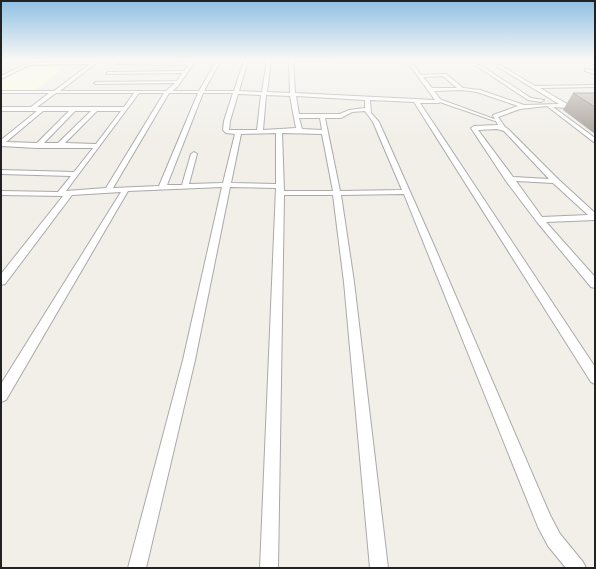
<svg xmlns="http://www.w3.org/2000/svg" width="596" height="569" viewBox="0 0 596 569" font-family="'Nunito Sans',sans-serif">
<rect width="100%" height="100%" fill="#f2efe9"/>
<path fill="#ffffe5" d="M70,63L34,91H1V79L28,64Z"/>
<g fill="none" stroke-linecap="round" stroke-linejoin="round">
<g stroke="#a9a9a9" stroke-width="2">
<path id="service" d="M437,99H439L497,120L495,121L437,101Z"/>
</g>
<g stroke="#a9a9a9" stroke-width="2">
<path id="minor" d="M192,60H196L178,86L172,91H199L217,60H221L204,91H234L244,60H248L239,91L262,92L267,60H271L267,92L290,93L289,60H333L293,61L295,93L435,100L406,60H410L421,75L446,74L463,88L480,90L524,105L559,104L498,67V65H500L535,86L595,85V87L540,88L567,104L595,106V110L553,107L595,138V143L547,106L520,109L498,117L505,127L508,129L558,179L595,213V220L546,222L595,277V288L591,287L537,222L506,181L471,128L474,126L498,125L493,115L518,106L477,92L462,90L434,91L441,100L439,103H420L595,367V384L591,382L414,102L370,100L371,113L379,122L432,241L550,515L560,534L583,562L586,568H566L548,546L538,527L404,194L341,195L354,282L388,568H370L344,282L333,195H284L278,568H260L276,188L230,187L195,360L146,568H128L183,360L222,187L128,191L6,400L1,402V384L121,192L72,195L5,284L1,285V274L63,196L1,195V191L58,192L71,176L1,174V170L74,172L93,148H37L1,146V140L37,111H1V107H31L49,93H1V91H54L90,64L29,65L1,79V76L28,63L94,62L95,64L60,91H166L175,83L96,84L94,83L96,82L177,81L182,73L108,74L106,73L108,72L184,71L188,65L116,64L190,63ZM443,76L457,88H432L423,77ZM56,93H134L124,107H37ZM139,93H164L106,188L66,191ZM169,93H198L159,186L113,188ZM203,93H233L224,121L223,130L226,133L235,134L223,183L189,184L197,154L194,152L191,154L182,185H167ZM238,94L261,95L257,130H229L230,121ZM266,95L290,96L296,128L263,130ZM296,96L365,100V108L349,110L340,114H299ZM43,111H69L37,143L6,142ZM75,111H91L58,143H44ZM97,111H121L96,144L65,143ZM365,111L373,122L402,190L340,191L325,118H341L352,112ZM299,118H320L322,130L302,129ZM497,129L504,131L549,179L513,177L478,130ZM276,133V184L231,183L241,134ZM282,133L322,134L333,191H284ZM516,181L553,183L588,215L542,217Z
M478,65H480L531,98L544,100L541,102L528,100L478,67Z
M585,69L595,71V74L585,71Z"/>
</g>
<use href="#service" fill="#fff" fill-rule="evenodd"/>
<use href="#minor" fill="#fff" fill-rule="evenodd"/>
</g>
<path fill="#aba49e" d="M573,93H595V134L563,110Z"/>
<path fill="#c7bfb8" stroke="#8b8681" d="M573,93H595V107Z"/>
<linearGradient id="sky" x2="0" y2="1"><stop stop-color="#8fc0e4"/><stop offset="0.43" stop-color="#f9f8f5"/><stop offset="1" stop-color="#f9f8f5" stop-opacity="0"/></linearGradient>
<rect width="596" height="139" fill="url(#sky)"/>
<rect width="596" height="569" fill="none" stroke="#222222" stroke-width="4"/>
</svg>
